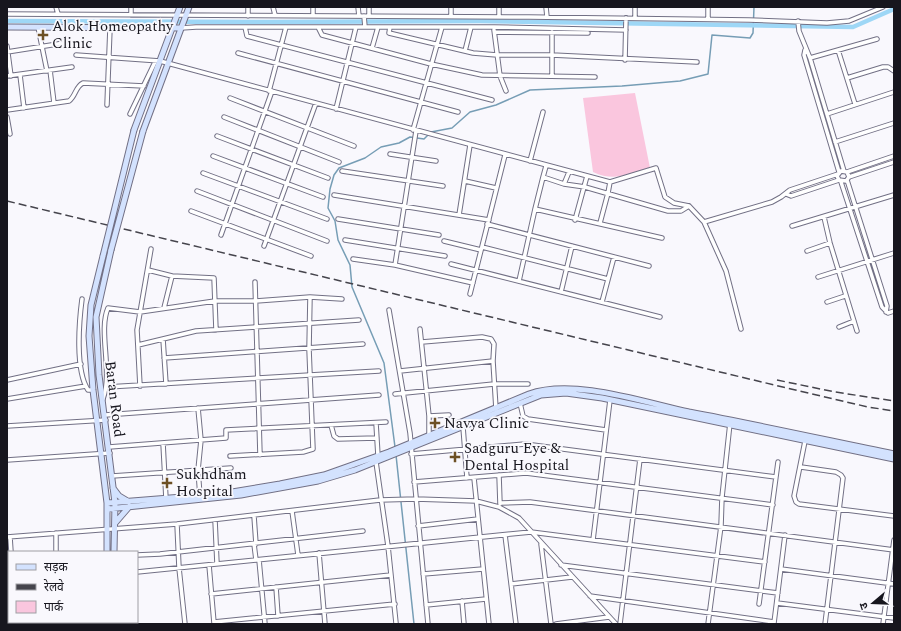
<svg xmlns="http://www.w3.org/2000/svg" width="901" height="631" viewBox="0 0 901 631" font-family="Spectral,'Noto Sans Devanagari',serif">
<rect width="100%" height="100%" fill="#f9f8fd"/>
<path fill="#fac6de" d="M635,93L650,168C629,174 614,182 593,172L583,98Z"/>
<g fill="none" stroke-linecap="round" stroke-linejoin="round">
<path stroke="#769db5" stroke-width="1.5" d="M360,7V14
M431,132L452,128L470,112L496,105L530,90L622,86L680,81L708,74L712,35L750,38L753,33L754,7
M395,447L384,363L352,287L350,265L338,240L335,221L328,208L330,189L334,175L339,168L365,158L381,147L399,143L410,137L424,139L428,135
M396,455L414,624"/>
<path stroke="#9ed7f6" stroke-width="4.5" d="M7,21L272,22L480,21L853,27L894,9"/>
<g stroke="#727085" stroke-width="5.5">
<path id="street" d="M56,7L58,14
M131,7V15
M273,7L275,15
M313,7V15
M358,7L359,16
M369,7V16
M499,7V16
M546,7L547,17
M7,14L529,17L749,20L827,23L849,21L883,7
M248,16V7
M364,16L365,27
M451,16V7
M635,18V7
M708,19V7
M798,21L799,31L810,58L844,171
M38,27L47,71
M245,27L247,36L492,100
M318,27L322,35L431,64L482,75L595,77
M390,27L389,33L473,53L497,55H552L697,62
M181,28L196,27H494L626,30
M494,30L500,76L506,91
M495,32L588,33
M552,32V76
M7,46L11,76
M372,48L378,27
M805,50L804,55L839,172
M838,50L855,104
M465,51L471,27
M7,52L64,43
M238,53L458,112
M76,55L160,61L610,182L656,168L665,197L674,203L689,206L704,222L726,271L741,329
M810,58L877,39
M625,60L626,18
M50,70L54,103
M20,75L24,108
M7,76L72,67
M847,78L883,67H888L894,71
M269,91L286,27
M230,98L354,146
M107,105L110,28
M336,109L356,27
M7,110L69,101C76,96 75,87 83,83L144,86
M130,114L155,62
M827,114L894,92
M7,117L10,134
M224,117L339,162
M413,130L442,27
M217,136L328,178
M835,142L894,123
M390,154L436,161
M213,156L323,197
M530,161L543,112
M342,171L443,186
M569,172L564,184L543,177L535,209L662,238
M847,172L894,156
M203,173L327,219
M543,177L546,166
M849,177L894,162
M847,180L887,306L886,312
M465,181L496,188
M841,182L882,307L888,313L894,311
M564,184L585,187L668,211H681L689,206
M197,191L327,241
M786,194L791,196L839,180L846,181L849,177L847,172L841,171L837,176L839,180
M334,195L489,220
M191,211L311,256
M459,215L470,145
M824,217L830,243L857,331
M338,219L439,235
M575,220L587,176
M704,222L772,202L781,197L790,190L838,174
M600,223L608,193L610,182
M487,224L649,266
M792,226L894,195
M221,235L272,91
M345,240L445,256
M444,241L481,250
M264,246L316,103
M482,247L608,279
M807,251L830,243
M353,259L395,265L473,283
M451,264L660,317
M395,265L416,131
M148,270L172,276L214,278L216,330
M818,277L894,253
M519,281L535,209
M255,282L260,455
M561,292L572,246
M470,294L505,155
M82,299C79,322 75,370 88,390H93
M602,302L614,257
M827,302L845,296
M164,308L172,276
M389,310L410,433L428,624
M839,327L854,321
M420,329L429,416V436
M163,339L166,384
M422,342L482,337L491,339L494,344L493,361L496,409
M138,345L196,331L359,320
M164,358L363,344
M400,371L493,361
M7,380L81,364
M140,386L137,330L151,249
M107,387L379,371
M395,394L494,384H528
M7,399L86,386
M103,399C113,371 98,331 108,308L140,312L215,301H256L310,297L342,299
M520,403L523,416L528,419L606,430
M198,408L201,440L198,470L200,496
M105,415L379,395
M429,416L449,415
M376,423L378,456
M331,425L334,436L338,439L377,438
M7,426L106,420
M463,427L467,478
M805,441L794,496L796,502L799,504L894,516
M163,443L166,499
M109,447L226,438V430L386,422
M411,454L525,444L776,477
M230,456L303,452L313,449L309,349L310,297
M7,460L110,453
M376,462L388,546L396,623
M801,467L836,472L841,475L843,478L825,624
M499,475L500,504
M112,476L231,468
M474,478L489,624
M414,482L526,473L773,505
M501,503L530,502L894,550
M292,511L298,555
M254,516L256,544
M215,520L217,564
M177,524L179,568L185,624
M418,526L478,519
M56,533V552
M505,535L516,624
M7,537L177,524L380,500L416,499L476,501L499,507L519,518L616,624
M10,537L11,552
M593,540L610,400
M254,544L256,560
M541,544L551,624
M319,553L325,624
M137,555L160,554L363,531
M259,560L265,624
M209,565L214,623
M561,565L778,593
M781,569L894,584
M137,572L531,532L765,562
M423,574L483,569
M7,577H9
M511,584L572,577
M276,587L278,616
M7,593H9
M211,594L391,575
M590,596L774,622
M462,601L464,624
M777,603L894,618
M759,604L778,462
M426,605L486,599
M214,622L395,604
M774,623L785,535
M556,624L609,617
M620,624L640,459
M708,624L721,526L722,497L730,423
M883,624L894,540"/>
</g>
<g stroke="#727085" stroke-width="7">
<path id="secondary" d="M7,27L181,28
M134,130L180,7
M143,131L189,7
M111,250L96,317L99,375L115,503L114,552
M103,256L91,305L89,336L93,390L107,503V552
M113,488L119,496L129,502
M107,503L220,494L280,484L324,475L389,452L529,394C573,378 643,402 689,412C758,425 826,440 894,454
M108,509L241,495L318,481L355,470L541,395L566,393L602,398L894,459
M115,523L128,508
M106,622L107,624
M110,624V622"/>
</g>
<use href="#street" stroke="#fff" stroke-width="3.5"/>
<use href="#secondary" stroke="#d3e2fe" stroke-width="5"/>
<path stroke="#45444c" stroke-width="1.5" stroke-dasharray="8 4" stroke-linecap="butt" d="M7,201L791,389L868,407L894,411
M777,380L835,392L894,401"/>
<g stroke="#727085" stroke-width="7" stroke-linecap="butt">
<path id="secondary-bridge" d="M111,250L143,131
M103,256L134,130"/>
</g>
<use href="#secondary-bridge" stroke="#d3e2fe" stroke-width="5"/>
</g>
<g fill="#6d5024" stroke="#f9f8fd" stroke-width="1.5">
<path d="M41 29h4v4h4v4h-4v4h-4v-4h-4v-4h4z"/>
<path d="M433 417h4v4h4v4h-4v4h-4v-4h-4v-4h4z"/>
<path d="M453 451h4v4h4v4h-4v4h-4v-4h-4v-4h4z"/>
<path d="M165 477h4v4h4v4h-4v4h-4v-4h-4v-4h4z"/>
</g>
<g text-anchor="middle" stroke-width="3.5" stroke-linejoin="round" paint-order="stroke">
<g font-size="15" fill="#17161e" stroke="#f9f8fd" text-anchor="start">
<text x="52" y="31">Alok Homeopathy<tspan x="52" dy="17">Clinic</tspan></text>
<text x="444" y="428">Navya Clinic</text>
<text x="464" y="453">Sadguru Eye &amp;<tspan x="464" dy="17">Dental Hospital</tspan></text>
<text x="176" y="479">Sukhdham<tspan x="176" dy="17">Hospital</tspan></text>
</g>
<g font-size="15" fill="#17161e" stroke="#f9f8fd">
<text transform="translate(115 399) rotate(83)" y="5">Baran Road</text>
</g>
</g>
<rect width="901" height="631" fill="none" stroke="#17161e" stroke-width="16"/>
<rect x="8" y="551" width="130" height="72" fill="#f9f8fd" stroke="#9f9ea4"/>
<rect x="16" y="564" width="20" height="6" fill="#d3e2fe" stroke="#9f9ea4"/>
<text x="44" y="571" font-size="12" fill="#17161e">सड़क</text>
<rect x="16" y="584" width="20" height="6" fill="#45444c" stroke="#9f9ea4"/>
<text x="44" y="591" font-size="12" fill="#17161e">रेलवे</text>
<rect x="16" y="601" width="20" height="12" fill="#fac6de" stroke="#9f9ea4"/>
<text x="44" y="611" font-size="12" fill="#17161e">पार्क</text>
<g transform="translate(873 603) rotate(251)" stroke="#f9f8fd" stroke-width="3" paint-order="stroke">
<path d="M0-3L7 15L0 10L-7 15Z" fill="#17161e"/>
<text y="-6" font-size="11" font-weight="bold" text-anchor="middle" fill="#17161e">उ</text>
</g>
</svg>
